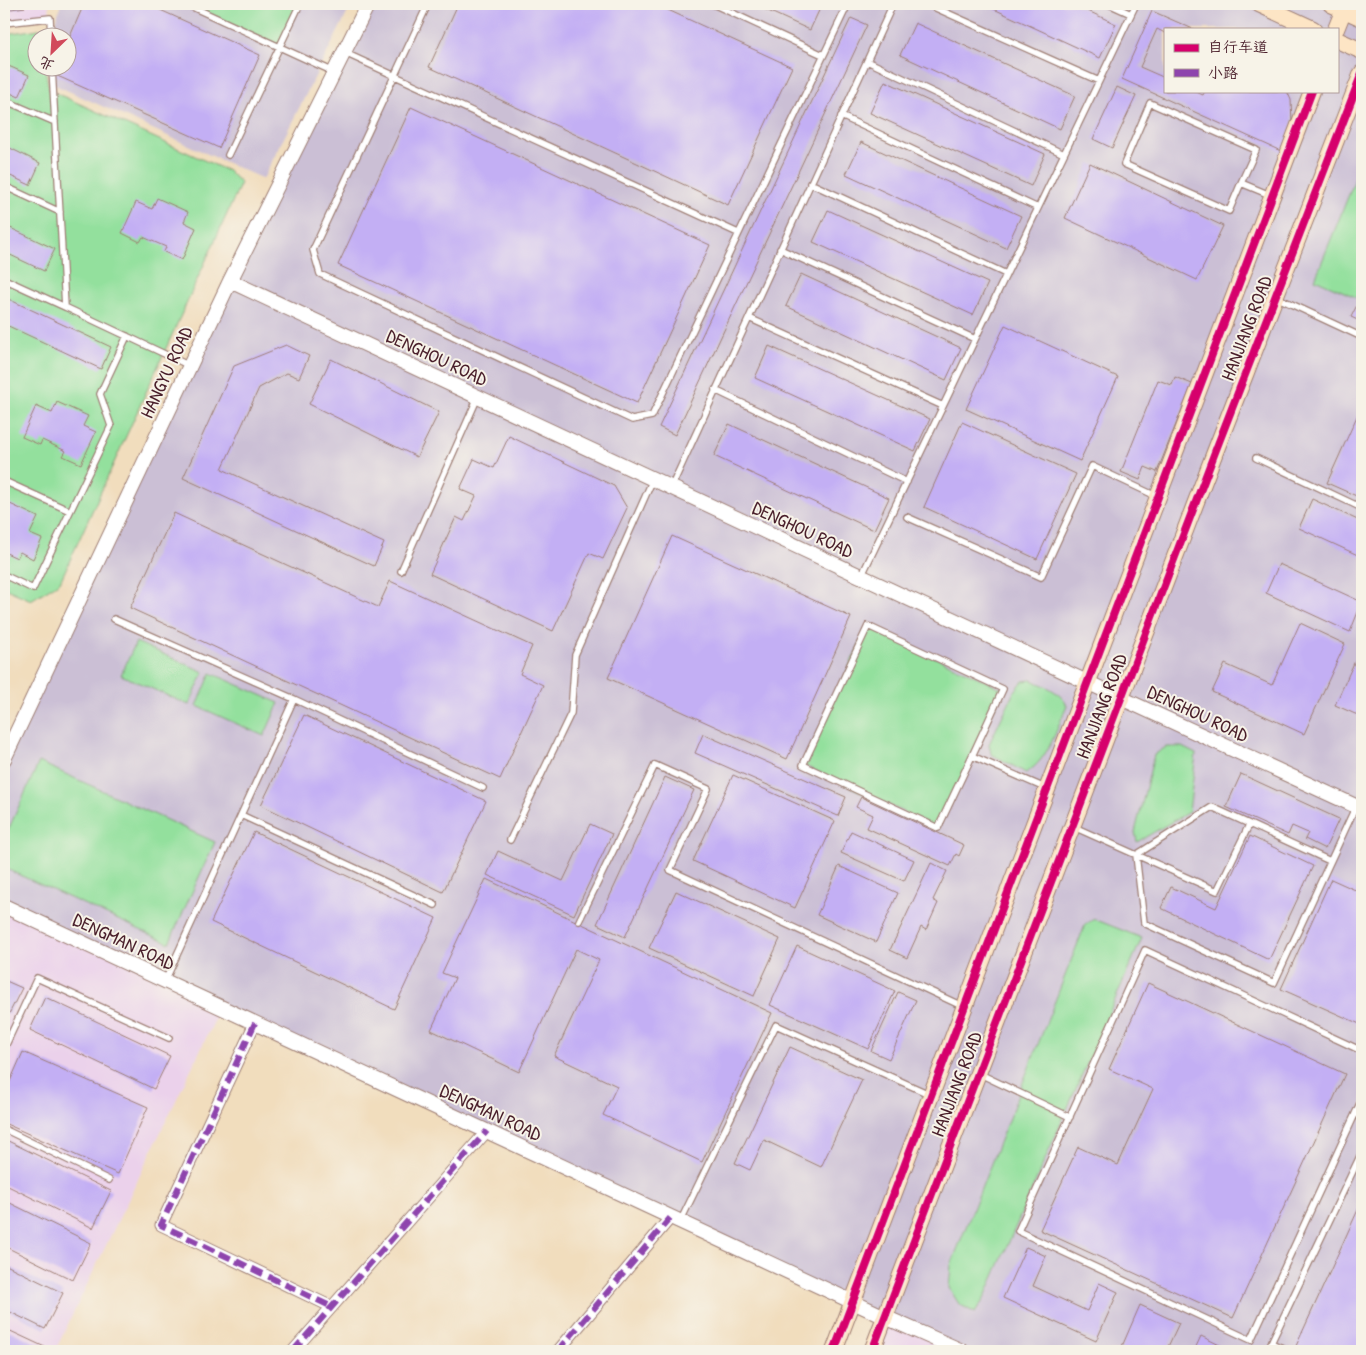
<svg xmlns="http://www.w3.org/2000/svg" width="1366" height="1355" viewBox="0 0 1366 1355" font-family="'Patrick Hand','LXGW WenKai TC',sans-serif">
<rect width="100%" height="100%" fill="#f7f3e8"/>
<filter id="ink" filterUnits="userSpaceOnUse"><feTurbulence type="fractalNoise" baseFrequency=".02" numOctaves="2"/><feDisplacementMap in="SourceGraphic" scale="10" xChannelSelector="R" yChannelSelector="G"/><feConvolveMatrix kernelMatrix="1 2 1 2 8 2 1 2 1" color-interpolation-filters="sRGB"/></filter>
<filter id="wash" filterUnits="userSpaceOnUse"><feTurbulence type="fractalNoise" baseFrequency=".0096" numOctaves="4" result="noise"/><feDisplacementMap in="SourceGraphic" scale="20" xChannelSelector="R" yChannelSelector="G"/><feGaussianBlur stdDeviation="1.12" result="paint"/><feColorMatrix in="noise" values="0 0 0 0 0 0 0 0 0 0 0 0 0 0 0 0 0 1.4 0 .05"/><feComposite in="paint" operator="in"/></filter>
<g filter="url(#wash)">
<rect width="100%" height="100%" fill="#f1ddbd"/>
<path fill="#ebd1eb" d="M4,4H49L50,18L4,23Z
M4,906L221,1007L55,1351H4Z
M885,1317L960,1351H872Z"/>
<path fill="#cbbfd5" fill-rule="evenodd" d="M61,4H352L263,179L53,84L52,68H68V38L51,37Z
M368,4H1346L1362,18V1351H958L4,906V759ZM1165,29H1337V91H1165Z"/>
<path fill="#93e09d" stroke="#6e8064" d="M186,4H300L280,47Z
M39,29L44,31L45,37L38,38V68H45L49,90L228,171L241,183L60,582L31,600L4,588V34Z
M1362,165V300L1315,279L1360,167Z
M868,626L1003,689L938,828L803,765Z
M136,642L204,672L189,705L121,675Z
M211,673L279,703L264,736L197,706Z
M1031,680C1046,686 1059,691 1067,705C1057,728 1049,759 1026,773L991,754L989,744L1014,692L1023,681Z
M1166,747H1182L1196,754L1189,812L1137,842L1135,832L1154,755Z
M39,762L215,842L169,943L4,868V839Z
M1094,919L1142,938L984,1299L975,1313L959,1304L949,1288L951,1265L1085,925Z"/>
<g id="blocks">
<path fill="#c3aff4" d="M4,4H19L25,7L4,10Z
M84,4H147L260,55L219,148L53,74L56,68H68V41Z
M458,4H655L792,67L728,205L429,67Z
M753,4H822L810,30Z
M983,4H1073L1116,24L1100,58Z
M1152,11L1193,29H1165V33L1157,29L1140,67L1165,78V91H1194L1203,95L1205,91H1287L1291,100L1292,123L1283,152L1122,79Z
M851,18L867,25L675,435L659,427Z
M915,23L1075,96L1060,129L900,55Z
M4,64L29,75L19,97L4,90Z
M885,81L1045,154L1031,186L870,113Z
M1117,87L1136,96L1112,148L1093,139Z
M411,107L710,245L637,403L338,265Z
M861,142L1021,216L1006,248L846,174Z
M4,145L40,163L30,185L4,173Z
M1090,163L1223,226L1197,280L1065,218Z
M157,198L188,212L184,222L196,228L182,260L164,252L166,247L143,237L140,242L122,233L136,202L152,209Z
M828,210L988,283L973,315L813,242Z
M4,225L55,249L44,271L4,252Z
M801,274L961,348L946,380L786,306Z
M4,297L111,347L101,369L4,324Z
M1358,303L1362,305V322L1351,317Z
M1005,325L1118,377L1080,461L966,409Z
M286,345L309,356L299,378L287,373L259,388L222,469L384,543L374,566L183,478L234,366Z
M769,346L930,419L915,451L755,378Z
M331,359L439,412L417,457L309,404Z
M1175,377L1192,384L1157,472L1145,467L1140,480L1121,472L1158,380L1172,385Z
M57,402L88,416L83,426L96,432L81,464L63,456L66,451L42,440L40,445L22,437L36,406L52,413Z
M1362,405V496L1361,498L1327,483Z
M962,422L1076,474L1037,559L924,507Z
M729,424L889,498L874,530L714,456Z
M509,436L614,486L627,508L603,559L589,553L553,631L430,574L456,517L464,521L476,496L460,489L474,459L494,468Z
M1312,499L1362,522V557L1299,528Z
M8,503L38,517L30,534L42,539L33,559L20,552L17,558L4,552V513Z
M174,513L378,607L390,581L532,646L520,674L543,685L500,779L130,608Z
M672,536L851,617L787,759L608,678Z
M1279,564L1362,602L1350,632L1266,593Z
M1300,623L1345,644L1304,734L1212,692L1225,664L1272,685Z
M1362,645V689L1360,693L1362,694V717L1335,705Z
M304,715L486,801L443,892L261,805Z
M703,734L846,797L838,816L695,753Z
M1241,774L1339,819L1325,849L1305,839L1308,833L1292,826L1288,835L1226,807Z
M733,775L835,821L795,908L693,861Z
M665,777L694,790L625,937L597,924Z
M861,797L964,845L959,856L956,854L950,866L867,828L873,815L856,807Z
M590,824L612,834L574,915L487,875L498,851L563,881Z
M851,831L914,860L904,881L841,853Z
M254,832L436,918L394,1009L211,922Z
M1250,836L1313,866L1269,960L1161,908L1171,887L1216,908Z
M931,863L947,871L933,900L938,903L926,930L921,927L907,958L890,950Z
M839,866L898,893L876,942L817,915Z
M486,879L772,1013L702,1162L603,1115L617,1086L554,1056L599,960L576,949L519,1072L431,1030L455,978L442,973Z
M1331,879L1362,893V1025L1281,989Z
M676,891L780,939L754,996L649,948Z
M797,946L895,991L868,1049L770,1005Z
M4,980L22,988L9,1014L4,1011Z
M1148,983L1345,1074L1233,1318L1040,1230L1078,1147L1118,1165L1153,1089L1109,1069Z
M898,992L916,1000L889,1059L871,1051Z
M45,997L170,1056L154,1089L30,1030Z
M790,1047L862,1080L821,1167L764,1140L750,1170L735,1163Z
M23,1052L148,1107L118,1174L4,1123V1095Z
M4,1139L111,1191L93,1228L4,1184Z
M4,1200L91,1243L73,1280L4,1246Z
M1362,1201V1351H1308L1296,1346Z
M1026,1247L1046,1256L1033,1286L1087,1311L1099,1283L1118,1292L1096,1341L1003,1298Z
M4,1264L63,1293L45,1329L4,1309Z
M1140,1305L1179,1323L1166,1351H1120Z
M4,1328L49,1349L48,1351H10L4,1348Z
M1201,1336L1232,1351H1194Z"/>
</g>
</g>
<g filter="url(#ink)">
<use href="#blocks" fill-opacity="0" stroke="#9e7e74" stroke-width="1"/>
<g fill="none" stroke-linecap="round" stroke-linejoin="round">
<g stroke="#9e7e74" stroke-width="8">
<path id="service" d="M186,4L334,72
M428,4L313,250L320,274L632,420L652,416L848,4
M713,4L823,55
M927,4L1099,81
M1109,4L1131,14
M4,23L50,18L51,38
M345,53L738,233
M867,61L1064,154
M52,68L65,307L190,366
M4,100L55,122
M841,116L1038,208
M228,155L300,4
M810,183L1006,274
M1241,183L1256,150L1150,103L1124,164L1229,211L1241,183L1270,195
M4,186L60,212
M780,249L975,339
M4,279L65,307
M1276,297L1362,337
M749,318L943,406
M715,390L907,482
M1256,458L1362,508
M4,481L70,511
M671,488L893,4
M907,517L1041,577L1092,466L1156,496
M401,571L478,397
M4,575L33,589L111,426L100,394L127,336
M861,577L1136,4
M114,619L294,699
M972,756L938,828L803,765L868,626L1003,689L972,756L1045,788
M241,815L435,905
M1074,827L1217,891L1249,825
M510,840L571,713L575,655L653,479
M1330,861L1212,807L1136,855L1144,923L1274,983L1356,806
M579,921L655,765L708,789L670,870L962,1006
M165,981L294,699L483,788
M4,1049L37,978L169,1038
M1362,1051L1145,950L1018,1231L1251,1340L1362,1099
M980,1074L1070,1117
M4,1129L109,1180
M681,1220L776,1025L929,1094
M1289,1351L1271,1343L1362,1152"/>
</g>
<g stroke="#9e7e74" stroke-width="13">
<path id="minor" d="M255,1023L161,1225L332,1307
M293,1351L487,1131
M558,1351L671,1217"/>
</g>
<g stroke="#9e7e74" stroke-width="16">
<path id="tertiary" d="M230,281L1121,698L1362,809
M4,759L230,281L368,4
M4,906L885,1317L962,1351"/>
</g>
<g stroke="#9e7e74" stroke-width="18">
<path id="secondary" d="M1259,4L1313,29
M1331,4L1362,18
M1336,29L1346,4
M1337,40L1362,51
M834,1351L1312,91
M872,1351L1215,452L1362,73"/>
</g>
<use href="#service" stroke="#fff" stroke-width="5.5"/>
<use href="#minor" stroke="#fff" stroke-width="11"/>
<use href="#tertiary" stroke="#fff" stroke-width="14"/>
<use href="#secondary" stroke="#fde5c5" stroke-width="16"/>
<path stroke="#8e44ad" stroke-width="6" stroke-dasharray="12 6" stroke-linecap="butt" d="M255,1023L161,1225L332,1307
M293,1351L487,1131
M558,1351L671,1217"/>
<g stroke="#f7f3e8" stroke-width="11">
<path id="cycleway" d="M834,1351L1312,91
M872,1351L1215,452L1362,73"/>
</g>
<use href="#cycleway" stroke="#d6006c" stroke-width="8"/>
</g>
</g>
<g text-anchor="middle" stroke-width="4" stroke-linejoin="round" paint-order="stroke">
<g font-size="19" fill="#4a1f2b" stroke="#f7f3e8">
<text transform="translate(1246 328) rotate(-69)" y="7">HANJIANG ROAD</text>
<text transform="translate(437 357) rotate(25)" y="7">DENGHOU ROAD</text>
<text transform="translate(166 372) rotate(-65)" y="7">HANGYU ROAD</text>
<text transform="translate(803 529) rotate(25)" y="7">DENGHOU ROAD</text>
<text transform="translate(1101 706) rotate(-69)" y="7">HANJIANG ROAD</text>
<text transform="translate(1198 713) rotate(25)" y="7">DENGHOU ROAD</text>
<text transform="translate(124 941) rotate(25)" y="7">DENGMAN ROAD</text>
<text transform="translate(956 1084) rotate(-69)" y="7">HANJIANG ROAD</text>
<text transform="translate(491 1112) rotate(25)" y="7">DENGMAN ROAD</text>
</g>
</g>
<rect width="1366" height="1355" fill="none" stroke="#f7f3e8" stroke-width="20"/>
<rect x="1164" y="28" width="175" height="65" fill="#f7f3e8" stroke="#b29e9c"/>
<rect x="1174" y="44" width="25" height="8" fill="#d6006c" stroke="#b29e9c"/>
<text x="1208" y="52" font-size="15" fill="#4a1f2b">自行车道</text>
<rect x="1174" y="69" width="25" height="8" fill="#8e44ad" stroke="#b29e9c"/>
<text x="1208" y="78" font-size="15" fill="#4a1f2b">小路</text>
<g transform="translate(52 52) rotate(205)"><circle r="24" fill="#f7f3e8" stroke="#b29e9c"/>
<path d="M0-4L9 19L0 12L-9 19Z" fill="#d1495b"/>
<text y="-8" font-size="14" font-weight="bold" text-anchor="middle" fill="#4a1f2b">北</text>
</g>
</svg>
